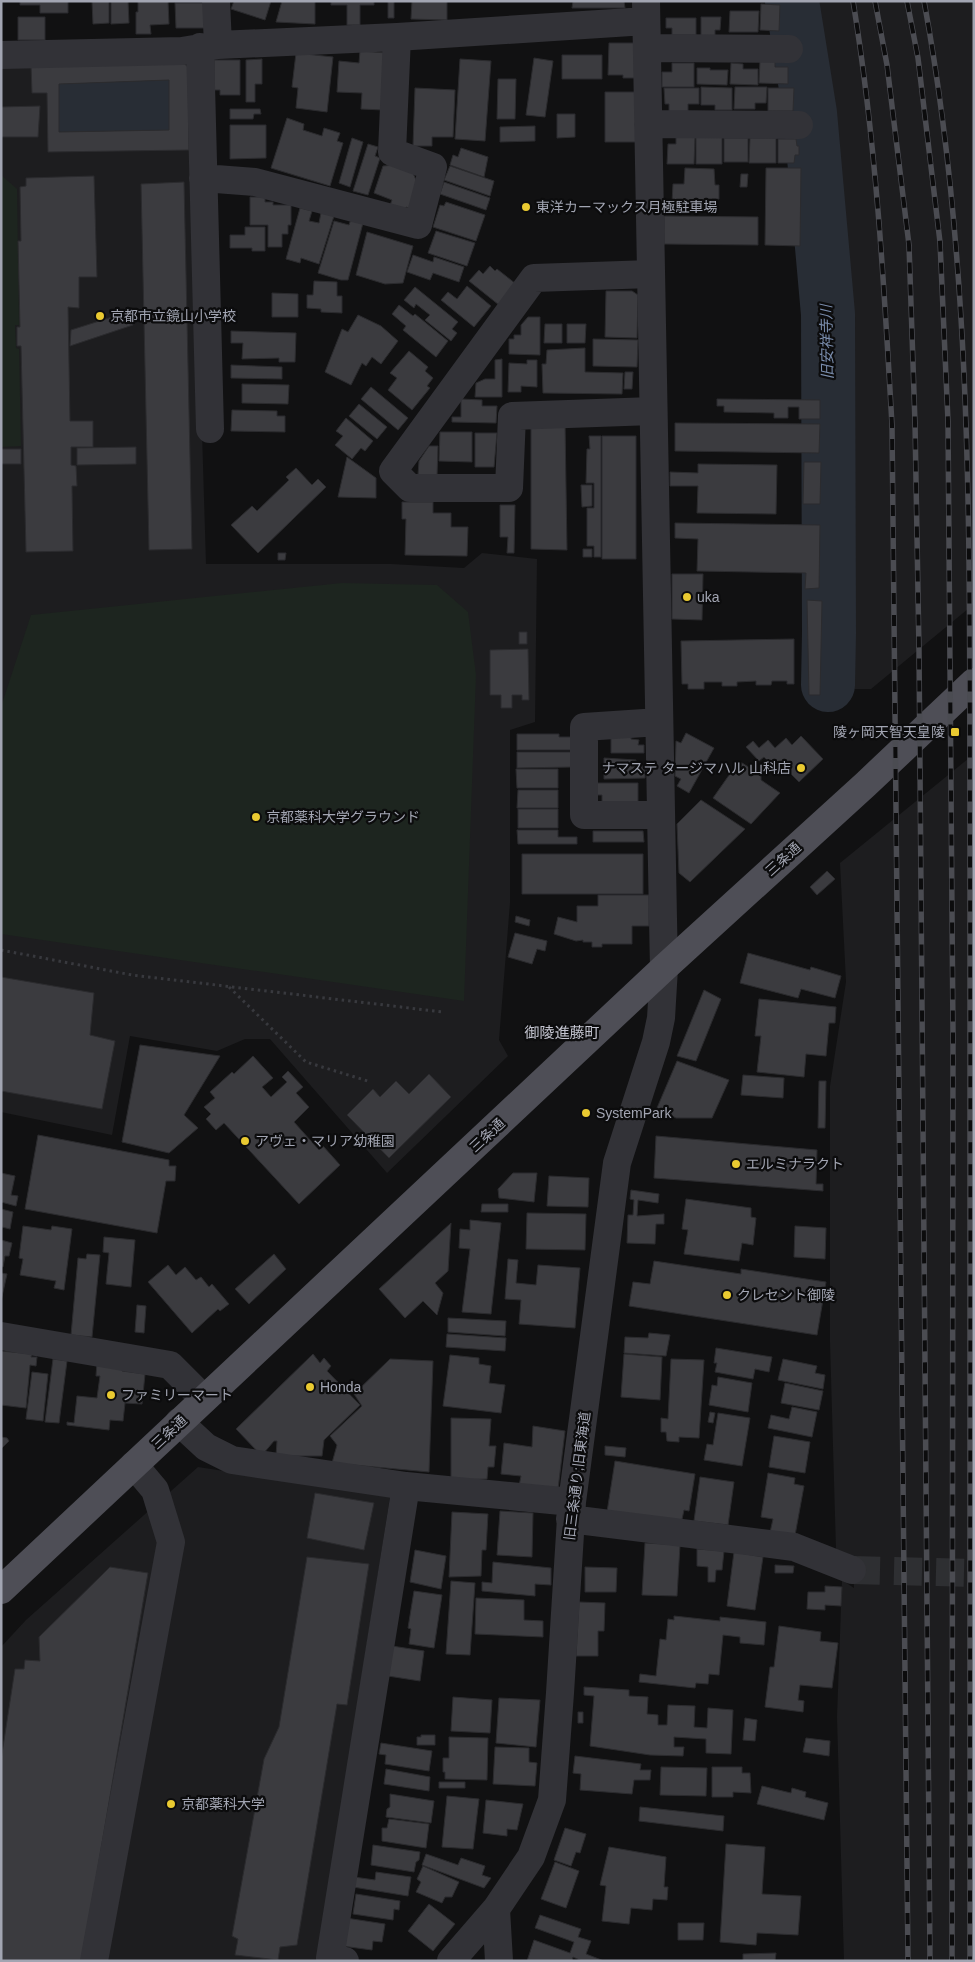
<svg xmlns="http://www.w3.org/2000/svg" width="975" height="1962" viewBox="0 0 975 1962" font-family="Arial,'Noto Sans JP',sans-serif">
<rect width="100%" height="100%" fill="#111112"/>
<path fill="#1d1d1f" d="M800,1H974V604L871,689H831L833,540L830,251L824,159L810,52Z
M181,58L191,67L206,564H391L464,568L482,553L537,559L535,722L510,730V903L499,1040L508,1056L387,1173L270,1039H245L217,1051L130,1036L112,1135L1,1112V62Z
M974,754V1961H844L837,1717L842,1580L854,1588L853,1557L836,1550L830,1342V1086L846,982L840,863Z
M198,1467L390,1497L317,1961H1V1647L26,1620Z"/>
<path fill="#1d251f" d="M1,175L17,189L19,325H15L16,348L19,349L21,446L1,447Z
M342,583L437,585L468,612L476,675L464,1001L1,934V707L31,615Z"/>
<path fill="#282d35" d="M169,80V130L59,132V84Z"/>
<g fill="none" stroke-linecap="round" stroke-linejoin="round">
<path stroke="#282d35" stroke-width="54" d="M792,1L810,113L828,314L829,633L828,685"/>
</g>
<path fill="#3b3b3f" stroke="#2b2b2e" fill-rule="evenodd" d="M20,1H68V13H40V5H20Z
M92,1H109V23L93,24Z
M111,1H128L129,23L111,24Z
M138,1H168L169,24L150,25L151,34H136V12H138Z
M234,1H271L265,20L231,9Z
M282,1H315V24L276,22Z
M331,1H374V5H360V25H347V5H331Z
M388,1H394V18H388Z
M412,1H447V20L411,19Z
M573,1H624L625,8H572Z
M175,3H206V28H176Z
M761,4L780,5L779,31L760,30Z
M730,11H759L758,32H729Z
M18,17H45V40H18Z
M701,17H721L720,30H715V36H701Z
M666,18H696V35H672V28H666Z
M609,43H638V78H623V75H608Z
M360,51L387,53L383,110L361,109L362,93L337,92L339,61L359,63Z
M296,53L333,57L327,112L296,108L298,88L292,87Z
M562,55H602V79H562Z
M534,58L553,61L545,117L526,115Z
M262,59V84H255V102H246V60Z
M460,59L491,61L485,141L455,139Z
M180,60L188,67L189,150L48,152L47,93H32L31,65ZM169,80V130L59,132V84Z
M214,60H240V95H220V90H214Z
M760,61H775V67H788V84L759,83Z
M672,63H694V87H662V72H672Z
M731,63L743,64V69H758V85L730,84Z
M697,68H710V70H728L727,85L697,84Z
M498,79H516L515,119H497Z
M701,87L732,88V110H715V105H701Z
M735,87H767L766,103H755V109H734Z
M415,88L455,90L453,137H432V146H413Z
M664,88H699V104H688V112L669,113V104H665Z
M768,88H794L793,111H768Z
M605,92H639V142H605Z
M40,106L38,137H1V107Z
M230,109H260L261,114H254L253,119H230Z
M557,114H575V137L557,138Z
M287,118L304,124L303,130L322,136L324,128L340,133L337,141L343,143L330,186L271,168Z
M230,125H266V158L230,159Z
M535,126V141L500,142V127Z
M676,137H695L694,164H667L668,144H676Z
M696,137H722V164H696Z
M352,138L363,142L350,187L339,183Z
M724,138H748V162H724Z
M750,138H776V163H749Z
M778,139H796L797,146H799V155H795L794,163H778Z
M368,144L378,147L375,156L380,158L368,195L353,191Z
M461,148L488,157L484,177L450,165L453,155L458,157Z
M397,165L412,171L417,182L409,208L406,207L403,213L389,208L392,200L374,193L383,166Z
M450,166L494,181L490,196L444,180Z
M685,168L714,169L715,185H719V199H712V204L672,203L673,184H684Z
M766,168H801L800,246L765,245Z
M741,174H748L747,187H740Z
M94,176L97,277H79V308L68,307L70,421H93V447H71V465L76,466L77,486H72L73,551L26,552L21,346H17V327H20L18,241H21L20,187L26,186V178Z
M184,182L192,549L149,550L141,184Z
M444,182L490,198L486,210L440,194Z
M250,197H265V202H273V205H291V225H288V234H282V247H268V225H250Z
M446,202L485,215L476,241L433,227L440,205L444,206Z
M300,208L312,211L309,221L319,223L321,213L334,216L319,264L301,258L300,263L286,259Z
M664,216L758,217V245L664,244Z
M351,219L363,223L348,280H341L318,273L334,221L349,225Z
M245,227H265V251H252V248H230V235H245Z
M436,231L475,243L467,266L428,253Z
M367,232L413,246L403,283L385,284L356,275Z
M413,255L433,262L434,257L464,267L459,282L433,273L430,280L407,272Z
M490,266L495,271L497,269L516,284L499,305L469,281L479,270L483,274Z
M314,281L337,282V296H342V313L321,312V309L307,308V295H313Z
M467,286L491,306L474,327L441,300L448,292L457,299Z
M415,287L458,322L452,329L457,333L451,341L425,320L430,315L416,304L414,308L404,300Z
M606,291H632L638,295L637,338L605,337Z
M272,293L298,294V317H272Z
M399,305L413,316L415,314L448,341L436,357L403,330L406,326L392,314Z
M134,310L133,325L70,346L71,330Z
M358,315L381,326L398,341L381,364L372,357L366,366L362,363L351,385L325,372L342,329L348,332Z
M528,317H540V355L509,354V339H514V335H521V325Z
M545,324H562V343H544Z
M567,324H586L585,343H567Z
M231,331L296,333L295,362H279V358L242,359L243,343H231Z
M593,339L638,340L637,367L593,366Z
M585,348V372L623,373L622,394L543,393L542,364H546L547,350Z
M409,351L428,367L425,371L433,378L427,386L430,388L412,410L388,390L397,378L390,373Z
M502,359V397H475L476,383L485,379H495V360Z
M527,360H537V387L521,386V392H508L509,363L527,364Z
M231,365L282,367V379L231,378Z
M625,372H633L632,389H624Z
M242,384L289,385L288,404L242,403Z
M371,387L408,418L398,430L361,399Z
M461,399L482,400V406H497L496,423L452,422V417H461Z
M717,399L820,400V419H799V407H788V418H774V413L724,412V406H717Z
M359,404L387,427L377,439L349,416Z
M232,410L277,411V416H285V432L231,431Z
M346,418L373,441L365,451L361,448L352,459L335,445L343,436L336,431Z
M531,423H565L567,550L531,549Z
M675,423L820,424L819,453L675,451Z
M440,432H472V462L439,461Z
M475,433H497L494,467H475Z
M589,436H601V557H594V546H587V508H594V483H586L587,449H590Z
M602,436H636V559H602Z
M429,446H438L437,476L418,475L419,461Z
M136,447V464L77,465V448Z
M1,449H21V464H1Z
M347,457L376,478V498L338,497Z
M804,462H821L820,504H803Z
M698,464L777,465L776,514L697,513L698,486H670V472L698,473Z
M296,468L312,485L318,479L326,487L258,553L231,525L252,506L257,511L289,480L286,477Z
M581,485H592V506L582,507Z
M402,502H433V513H451V527H468L467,556L405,555L406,519H402Z
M500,505H515L514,553H507L508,537H500Z
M675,523L820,525L819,588L805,589L806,573L697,571L698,539L675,538Z
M583,549H592V557H583Z
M278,553H286L285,560H278Z
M672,574H703L702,620L672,619Z
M807,600L822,601L820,695H809Z
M519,632H527V644H519Z
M794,639V684H787V681H772L771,685H756V681L737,682V686H722V682H704V689H688V684H682L681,641Z
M528,649L529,700H522V695H512V708H501V695H490V650Z
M686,733L714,748L689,793L677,786L681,779L675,776L676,741L681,743Z
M517,734H559V737H572V750H517Z
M611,736H631V739L639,740L638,745H644V753H611Z
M801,736L823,759L799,782L787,770L781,775L764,757L759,761L746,747L753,741L759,748L768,740L775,748L786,738L792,745Z
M517,752H572V767L517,768Z
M604,758L636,760V766H645V778L604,779Z
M739,761L761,775V780L780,793L751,824L713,798Z
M516,769H558V788H517Z
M594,783H638V804H602V795H594Z
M518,790H558V808H517Z
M701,800L745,829L690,882L679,873L677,824Z
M518,809H558V828H518Z
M517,830H558V837H577V844H518Z
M593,831H643L644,842H593Z
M522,854H643V894H522Z
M827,871L835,879L817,895L810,887Z
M598,895H649V926H632V944H602V947H592V942H583V940L576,941L554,934L558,917L577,922V906H598Z
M516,916L530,920L529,926L515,922Z
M515,933L547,941L545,951L537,949L532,964L508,957Z
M748,953L810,970L811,967L841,976L835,998L801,989L798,998L740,983Z
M1,977L94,993L90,1035L115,1041L102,1109L1,1091Z
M704,990L721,999L696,1061L677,1056Z
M759,999L836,1007L835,1023H829L826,1056L806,1054L804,1077L757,1072L761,1036H755Z
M140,1045L220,1056L184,1115L198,1128L169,1153L122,1142Z
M253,1056L273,1078L262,1087L271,1097L287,1082L282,1077L288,1071L303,1087L296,1093L309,1107L294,1122L319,1150L323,1146L340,1165L299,1204L224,1123L216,1130L206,1119L211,1114L204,1107L215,1098L210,1092L232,1072L234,1074Z
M677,1061L729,1080L712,1118H676L657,1108Z
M429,1074L451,1097L389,1158L347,1115L373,1089L380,1097L396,1081L409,1094Z
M743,1075L784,1078L783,1098L741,1095Z
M819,1081H826L825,1128H818Z
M38,1135L169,1160V1166H176L175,1181H166L157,1233L25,1209Z
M656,1136L817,1150L816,1184H823V1191L654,1178Z
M1,1173L15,1176L11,1195L18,1196L16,1206L1,1202Z
M513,1173H537L534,1202L499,1198L498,1189Z
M549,1176L589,1178L588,1207L547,1206Z
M631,1190L659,1194L658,1203L638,1200L637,1216L664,1214V1224H656L655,1244L627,1243L628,1215H633L634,1200L630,1199Z
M686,1199L751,1208V1217L756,1218L753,1245L742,1243L739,1261L684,1254L688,1230L682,1229Z
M482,1204H508V1212H481Z
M1,1209L13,1212L10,1229L2,1227L1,1232Z
M527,1213L586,1214L585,1250L526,1249Z
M470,1220L501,1223L491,1314L462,1312L470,1249L459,1248L460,1229L470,1230Z
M451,1223L448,1271L435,1283L443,1293L437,1315L423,1301L405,1318L379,1289Z
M23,1226L51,1230L52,1226L72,1229L64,1290L54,1288L56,1281L20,1275L23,1259L19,1258Z
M795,1226L826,1228L825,1259L794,1257Z
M104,1237L135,1240L131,1287L106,1284L109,1253L103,1252Z
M1,1240L12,1243L9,1256H5L3,1267L1,1266Z
M87,1254L100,1255L92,1337L71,1335L78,1258L86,1259Z
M274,1254L286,1269L249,1304L235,1289Z
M508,1259L518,1260L516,1283L536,1285L538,1265L580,1268L575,1328L519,1324L521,1300L505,1299Z
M654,1261L741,1274V1269L826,1282L817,1335L629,1306L633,1282L650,1284Z
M168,1265L176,1275L185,1267L196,1280L201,1277L209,1287L212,1284L229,1304L220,1311L218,1309L192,1333L148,1282Z
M1,1273L7,1274L1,1301Z
M137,1305L146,1306L144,1333L135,1332Z
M448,1318L506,1321L505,1336L448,1332Z
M649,1333L670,1335L666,1356L624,1353L625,1337L648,1338Z
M447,1334L506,1338L505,1351L446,1347Z
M716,1348L772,1357L769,1372L755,1369L753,1379L715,1372L717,1363H714Z
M1,1351L32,1354L31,1357H37L36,1366L30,1365L26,1408L1,1405Z
M313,1354L320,1363L324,1358L331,1366L327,1371L360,1405L324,1440L322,1456H276L277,1441H274L263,1454L258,1452L236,1429Z
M624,1354L662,1357L660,1400L621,1397Z
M450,1355L479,1358V1364L491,1366L489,1383L505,1385L501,1413L443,1406Z
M53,1359L67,1361L59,1423L45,1422Z
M390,1359L433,1361L429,1472L332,1463L337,1445L330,1436L362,1406L354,1394Z
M671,1359L704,1360L699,1438L679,1437V1442L667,1441L666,1432H661V1418L668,1419Z
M783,1359L817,1366L815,1373L825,1375L823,1389L778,1380Z
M97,1362L123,1365L122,1371L145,1374L142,1404L125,1403L123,1421L110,1420L109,1430L67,1425V1422L74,1423L77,1396L97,1398L100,1376H96Z
M32,1372L48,1374L43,1421L26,1419Z
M718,1377L752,1383L748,1412L709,1405L712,1385L717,1386Z
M785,1383L823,1391L819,1410L781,1403Z
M792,1407L817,1412L812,1437L768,1428L771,1415L789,1419Z
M710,1412L715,1413L713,1423L708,1422Z
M718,1413L750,1418L742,1466L704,1460L707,1444L713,1445Z
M451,1418L491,1419L489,1446H496L494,1467H488L487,1479L451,1480Z
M533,1426L565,1431L558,1489L519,1486L521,1476L501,1474L504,1443L532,1447Z
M774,1436L810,1442L805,1473L769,1467Z
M1,1437L7,1438L9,1441L1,1449Z
M605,1446L626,1448L625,1457L605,1455Z
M615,1461L695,1474L689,1511L684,1510L681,1524L607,1512Z
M768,1473L795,1478L794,1484L804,1486L794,1541L769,1537L773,1519L761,1517Z
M700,1477L734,1482L728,1525L694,1521Z
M315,1493L374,1503L364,1550L307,1538Z
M500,1511L533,1513L532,1557L497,1555Z
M452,1512L488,1514L486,1550H482L481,1576L449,1577Z
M645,1543L680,1545L677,1596L642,1595Z
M697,1549L724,1551L722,1570H716L715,1582H708V1567L697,1566Z
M415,1550L446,1556L441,1589L410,1582Z
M734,1552L763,1557L755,1610L727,1606Z
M307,1557L369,1564L347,1705L337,1704L297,1945L280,1947L278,1960L235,1955L238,1939L232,1936L264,1759L279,1727Z
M493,1562L551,1568V1585L535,1584V1596L482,1591V1582L492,1583Z
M775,1565L794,1566L793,1573H775Z
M110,1567L148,1573L82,1961H1V1760L15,1669H24L25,1660L40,1661L39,1637Z
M585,1567L617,1568L616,1592H585Z
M451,1581L475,1583L470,1655L446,1654Z
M825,1586L842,1587L841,1606L825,1605V1610L807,1609L808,1592H825Z
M414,1591L442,1595L434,1648L409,1644L411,1629L408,1628Z
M476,1598L524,1600V1620L543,1621V1637L475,1634Z
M579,1602L605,1603L604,1631H598V1656H576Z
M674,1616L720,1621V1617L766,1622L764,1645L740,1643V1637L723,1635L719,1675L709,1674L708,1684L696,1683L695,1688L639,1682L640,1674L656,1676L660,1639L666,1640L668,1619L674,1620Z
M779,1626L821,1632L820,1641L838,1643L832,1688L800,1685L798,1700L804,1701L803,1712L765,1707L770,1667H774Z
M392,1646L424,1651L420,1681L388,1676Z
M584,1687L629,1690V1696L648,1697L647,1714L658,1715V1725H667L668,1705L695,1706L694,1727L707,1728L708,1708L733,1710L731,1754L706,1753V1739L674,1737V1747H684L683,1756L650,1755L590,1746L594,1696L584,1695Z
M453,1697L492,1700L490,1733L451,1731Z
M499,1698L540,1700L536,1747L496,1743Z
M578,1712H583V1723H578Z
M745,1718L757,1720L755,1741L743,1740Z
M421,1735H435V1745H417V1737H421Z
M449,1737L488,1738L487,1780L445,1779V1772H443V1758H449Z
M806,1738L830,1741L829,1756L803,1752Z
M381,1743L432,1751L429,1771L385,1764L386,1755L379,1754Z
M495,1747L529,1748V1762L537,1763L535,1786L493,1784Z
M575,1756L641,1764L640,1770H651L650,1780H634L632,1794L580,1790L581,1774L573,1773Z
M661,1767L707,1768L706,1796L660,1795Z
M712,1767H742V1773H750L751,1793L733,1792V1797H712Z
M386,1769L430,1777L429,1791L384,1784Z
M439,1782H465V1788H439Z
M762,1786L791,1793L792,1788L806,1792L805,1797L828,1803L824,1820L757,1804Z
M390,1794L434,1801L431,1823L386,1817L387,1809L390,1807Z
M447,1796L479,1799L473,1849L442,1847Z
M486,1800L523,1804L517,1830L507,1829V1836L483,1833Z
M640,1807L724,1816L723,1831L639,1821Z
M389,1819L429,1824L426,1848L382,1841V1828H387Z
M565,1828L586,1834L580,1853L576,1852L571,1866L554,1860Z
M726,1844L765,1847L762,1894L801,1896L798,1935L757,1933L756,1945L720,1942Z
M373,1845L420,1852L419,1860L416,1862L414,1872L371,1865Z
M609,1847L666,1857L664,1887H668L667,1900L653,1899L652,1910L631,1908L629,1924L602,1921L606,1886L600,1885Z
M426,1854L458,1865L461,1858L485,1866L482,1875L491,1878L484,1888L422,1865Z
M555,1862L579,1871L566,1908L541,1899Z
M423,1866L459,1882L452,1897H445L442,1903L416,1892L421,1882L417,1879Z
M376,1872L411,1877L408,1896L353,1887L354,1877L375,1880Z
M356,1894L400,1901L399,1910L394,1909L393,1920L353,1914Z
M429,1904L455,1924L433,1951L408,1931Z
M540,1915L581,1929L578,1937L591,1941L586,1954L604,1961H582L573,1957L572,1961H527L534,1940L570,1953L574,1942L535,1928Z
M346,1918L385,1924L382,1942L373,1941L372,1950L342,1946Z
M678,1923H704L703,1940H678Z
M776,1953L775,1961H743V1954Z"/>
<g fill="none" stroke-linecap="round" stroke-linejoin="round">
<path stroke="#2e2f32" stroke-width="28" stroke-dasharray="28 14" stroke-linecap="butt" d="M852,1570L974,1573"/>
<path stroke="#38393e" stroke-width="3" stroke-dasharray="2.5 4" stroke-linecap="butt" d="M1,950L132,975L443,1012
M229,987L306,1062L371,1082"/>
<path stroke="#323237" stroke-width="28" d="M216,1L218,45
M200,47L210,429
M647,48L789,49
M1,55L182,51L218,45L397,37L646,21
M648,124L799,125
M203,178L255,182L418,225L433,167L392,152L397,37
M651,274L534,278L393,471L410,488H509L512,416L653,411
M659,722L584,727V815H661
M1,1336L170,1365L204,1399
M179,1422L206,1447L232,1460L406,1486L572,1502
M570,1519L794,1547L852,1570
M496,1909L499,1961
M94,1961L171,1542L155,1490L134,1465
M345,1961L330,1958L406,1486
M451,1961L496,1909L531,1857L552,1800L560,1693L572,1502L617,1163L656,1042L661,1018L664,968L663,919L646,1"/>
<path stroke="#4e4e56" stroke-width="28" d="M1,1590L664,968L866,784L974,682"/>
<g stroke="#4b4c52" stroke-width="5.5">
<path id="rail" d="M853,1C876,141 884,283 892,425L908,1961
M875,1L887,65L909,245L915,423L919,650L930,1961
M907,1L918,58L940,242L948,421L953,1034L952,1961
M924,1C975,276 969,558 970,837C971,1211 970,1586 970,1961"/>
</g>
<use href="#rail" stroke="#0c0c0d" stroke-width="4" stroke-dasharray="11" stroke-linecap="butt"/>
</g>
<g fill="#eaca31" stroke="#0c0c0d" stroke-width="2">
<circle cx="526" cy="207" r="5"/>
<circle cx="100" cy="316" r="5"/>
<circle cx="687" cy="597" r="5"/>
<rect x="950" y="727" width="10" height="10" rx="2.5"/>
<circle cx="801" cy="768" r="5"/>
<circle cx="256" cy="817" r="5"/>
<circle cx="586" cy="1113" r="5"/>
<circle cx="245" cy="1141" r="5"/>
<circle cx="736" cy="1164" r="5"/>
<circle cx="727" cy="1295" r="5"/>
<circle cx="310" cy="1387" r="5"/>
<circle cx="111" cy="1395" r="5"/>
<circle cx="171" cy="1804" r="5"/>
</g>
<g text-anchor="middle" stroke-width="4.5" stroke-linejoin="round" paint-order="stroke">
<g font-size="14" fill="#a2a5b2" stroke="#0c0c0d" text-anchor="start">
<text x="536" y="212">東洋カーマックス月極駐車場</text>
<text x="110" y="321">京都市立鏡山小学校</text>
<text x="697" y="602">uka</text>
<text x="945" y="737" text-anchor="end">陵ヶ岡天智天皇陵</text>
<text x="791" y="773" text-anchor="end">ナマステ タージマハル 山科店</text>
<text x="266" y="822">京都薬科大学グラウンド</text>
<text x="596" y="1118">SystemPark</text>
<text x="255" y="1146">アヴェ・マリア幼稚園</text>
<text x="746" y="1169">エルミナラクト</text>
<text x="737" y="1300">クレセント御陵</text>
<text x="320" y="1392">Honda</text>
<text x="121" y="1400">ファミリーマート</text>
<text x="181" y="1809">京都薬科大学</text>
</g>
<g font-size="14" fill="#a2a5b2" stroke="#0c0c0d">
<text transform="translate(783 859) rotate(-42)" y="5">三条通</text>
<text transform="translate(487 1135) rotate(-43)" y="5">三条通</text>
<text transform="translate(169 1432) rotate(-43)" y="5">三条通</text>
<text transform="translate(577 1476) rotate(-83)" y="5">旧三条通り;旧東海道</text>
</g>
<g font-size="15" font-style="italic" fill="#7a8dad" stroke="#0c0c0d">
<text transform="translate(827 342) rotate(-91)" y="5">旧安祥寺川</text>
</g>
<g font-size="15" fill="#c3c4cf" stroke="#0c0c0d">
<text x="562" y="1038">御陵進藤町</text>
</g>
</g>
<rect width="975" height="1962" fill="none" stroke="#a2a5b2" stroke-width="5"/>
</svg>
